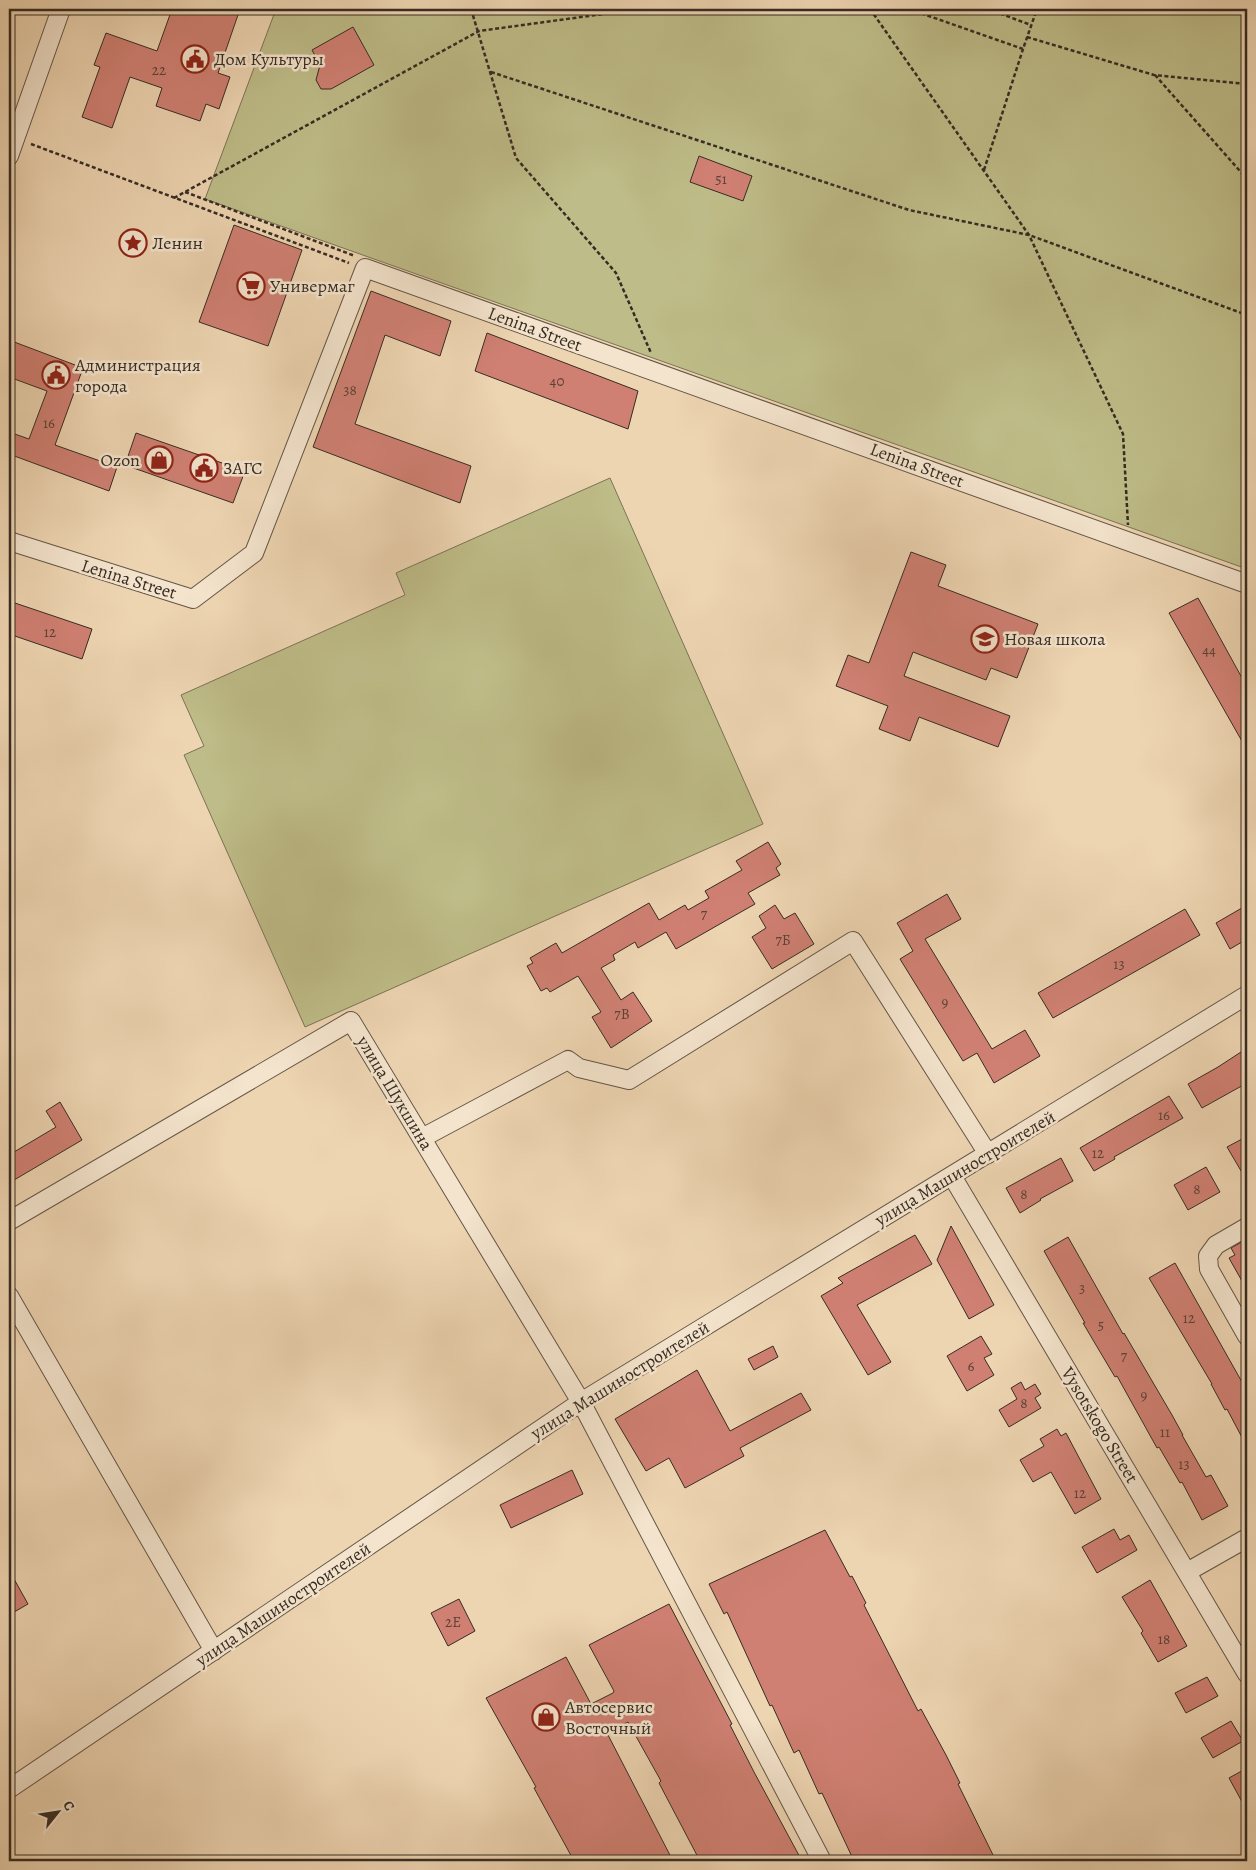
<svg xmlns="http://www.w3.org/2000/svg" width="1256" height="1870" viewBox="0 0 1256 1870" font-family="Alegreya,serif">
<rect width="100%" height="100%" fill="#eed5b2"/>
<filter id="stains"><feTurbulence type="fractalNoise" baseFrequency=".004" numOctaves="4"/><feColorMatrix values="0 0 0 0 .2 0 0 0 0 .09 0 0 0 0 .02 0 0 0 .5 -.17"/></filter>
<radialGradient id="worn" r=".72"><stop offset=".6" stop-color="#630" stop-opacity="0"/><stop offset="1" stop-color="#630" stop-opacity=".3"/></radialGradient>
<path fill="#bebc88" stroke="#7a7456" d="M276,9H1247V569L205,199Z
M610,478L763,824L305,1027L184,755L204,746L181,695L405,595L396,573Z"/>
<path fill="#d08073" stroke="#362c23" d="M172,9H240L218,73L230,77L219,109L206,104L200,121L156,106L162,88L130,77L112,128L82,117L100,67L94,65L106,33L157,51Z
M353,27L374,65L331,89H321L316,80L320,65L312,50Z
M699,156L752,176L743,201L690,182Z
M234,225L302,250L268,346L199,322Z
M371,291L451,321L440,356L385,335L355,424L471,466L460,503L313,447Z
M487,333L638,391L628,429L475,371Z
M9,340L83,368L55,445L117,467L109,491L9,454V432L29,439L47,391L9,377Z
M136,433L245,471L233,503L125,465Z
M911,552L946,565L938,586L1038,624L1017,678L991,668L986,680L913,652L904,676L1010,716L998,747L919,717L910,741L879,729L888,706L836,686L848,655L869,663Z
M1198,598L1247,687V750L1169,613Z
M9,601L92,629L82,659L9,634Z
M768,842L781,864L776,868L780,875L748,893L755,904L676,949L666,932L638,948L635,942L613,955L615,960L601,968L621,1000L633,992L652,1021L611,1048L592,1017L601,1012L578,976L550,992L547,988L541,991L527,966L533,963L530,958L556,943L562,953L649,903L659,920L685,905L688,910L709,898L705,891L742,870L736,861Z
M947,894L961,919L925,939L992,1049L1025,1030L1040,1056L994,1083L977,1053L963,1061L900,959L913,951L897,923Z
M775,905L784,919L795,913L814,944L772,969L752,937L766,928L759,916Z
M1247,905V939L1230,949L1216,923Z
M1185,909L1200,935L1053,1018L1038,993Z
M1241,1052L1247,1062V1083L1202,1108L1188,1084L1218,1067Z
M1169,1096L1183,1118L1114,1157L1115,1159L1094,1171L1080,1148Z
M60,1102L82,1140L9,1183V1155L56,1127L46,1111Z
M1242,1139L1247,1147V1181L1227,1147Z
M1061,1158L1073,1181L1040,1199L1041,1200L1020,1213L1006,1188Z
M1206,1167L1220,1192L1188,1210L1174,1185Z
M951,1226L994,1305L969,1319L937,1260Z
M915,1235L932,1264L857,1305L891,1362L868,1375L821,1296L843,1283L838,1278Z
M1068,1237L1123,1334L1124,1333L1172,1415L1183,1435H1182L1206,1477L1211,1475L1228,1506L1202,1520L1182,1482L1180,1483L1159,1447L1157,1448L1117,1376L1115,1377L1093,1340L1083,1323H1085L1044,1251Z
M1247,1239V1290L1229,1258L1235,1255L1231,1248Z
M1175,1263L1247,1391V1447L1227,1409L1225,1410L1211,1384H1212L1149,1278Z
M981,1336L992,1354L984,1358L994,1375L967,1391L947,1356Z
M773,1346L778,1357L754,1370L748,1359Z
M697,1370L730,1431L801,1393L811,1410L740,1448L744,1456L685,1488L669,1458L646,1471L615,1419Z
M1021,1382L1025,1390L1035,1384L1041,1394L1035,1398L1041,1408L1009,1427L999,1410L1017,1399L1011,1388Z
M1057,1429L1061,1436L1066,1433L1101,1499L1075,1514L1051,1472L1033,1482L1020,1460L1044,1446L1040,1439Z
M572,1470L583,1494L511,1528L500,1505Z
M1114,1529L1120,1540L1129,1535L1137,1550L1097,1573L1082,1547Z
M825,1530L850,1577L852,1576L866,1603L864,1605L918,1711L921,1709L946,1755L960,1783L958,1784L996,1861H854L822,1793L819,1794L799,1750L794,1753L772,1705L770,1706L727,1612L724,1614L709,1584Z
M9,1570L28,1604L9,1615Z
M1150,1580L1187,1646L1158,1662L1141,1633L1143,1631L1122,1597Z
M459,1599L475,1631L448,1646L431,1613Z
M669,1604L732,1724L730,1725L754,1772L802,1861H700L659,1783L661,1781L628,1722L607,1733L673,1861H574L534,1788L536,1787L486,1698L566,1657L591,1704L613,1693L614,1691L589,1645Z
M1207,1677L1218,1696L1186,1713L1175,1693Z
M1231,1721L1243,1741L1213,1758L1201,1738Z
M1247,1768V1811L1229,1778Z"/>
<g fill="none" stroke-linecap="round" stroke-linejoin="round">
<g stroke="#645647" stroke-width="20">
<path id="minor" d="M9,156L61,9
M9,541L193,599L254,553L365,268L1247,584
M422,1138L568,1060L579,1068L629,1080L853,941L988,1154
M952,1176L1247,1674
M9,1221L351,1021L581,1402L822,1861
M1247,1227L1216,1245L1208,1256L1209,1269L1247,1336
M9,1296L214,1651
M1187,1572L1247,1538
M9,1789L581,1402L1247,995"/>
</g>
<path stroke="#362c23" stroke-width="2.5" stroke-dasharray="4 2.5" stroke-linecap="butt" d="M471,9L516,158L616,273L651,353
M870,9L1029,235L1123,434L1128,525
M909,9L1023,49L1037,9
M988,9L1031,25
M1027,37L1154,75L1247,84
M491,72L909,210L1029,235L1247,315
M1155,75L1247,179
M31,144L349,263
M984,170L1023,49
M185,192L355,256
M174,198L479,31L640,9"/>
<use href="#minor" stroke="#f4e4cd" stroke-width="18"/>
</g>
<defs>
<g id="civic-ring" transform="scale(1.4375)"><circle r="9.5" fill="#f4e4cd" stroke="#8f2418" stroke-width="1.5"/><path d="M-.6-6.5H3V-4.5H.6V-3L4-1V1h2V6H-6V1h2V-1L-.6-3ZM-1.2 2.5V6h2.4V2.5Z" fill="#8f2418"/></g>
<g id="sight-ring" transform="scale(1.4375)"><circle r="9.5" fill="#f4e4cd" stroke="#8f2418" stroke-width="1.5"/><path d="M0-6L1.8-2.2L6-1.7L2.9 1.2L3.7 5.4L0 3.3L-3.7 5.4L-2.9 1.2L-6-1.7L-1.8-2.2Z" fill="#8f2418"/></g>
<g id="supermarket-ring" transform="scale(1.4375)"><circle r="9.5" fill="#f4e4cd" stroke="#8f2418" stroke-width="1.5"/><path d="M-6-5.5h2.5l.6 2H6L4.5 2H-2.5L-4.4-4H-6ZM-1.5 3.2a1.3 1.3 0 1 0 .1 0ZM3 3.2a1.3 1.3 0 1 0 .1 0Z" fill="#8f2418"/></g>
<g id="shop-ring" transform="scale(1.4375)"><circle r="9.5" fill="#f4e4cd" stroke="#8f2418" stroke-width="1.5"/><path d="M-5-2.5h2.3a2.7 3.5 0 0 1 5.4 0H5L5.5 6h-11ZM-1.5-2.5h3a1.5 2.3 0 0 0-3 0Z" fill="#8f2418"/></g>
<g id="school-ring" transform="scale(1.4375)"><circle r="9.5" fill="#f4e4cd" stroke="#8f2418" stroke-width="1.5"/><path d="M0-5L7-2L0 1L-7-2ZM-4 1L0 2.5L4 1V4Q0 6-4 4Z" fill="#8f2418"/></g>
</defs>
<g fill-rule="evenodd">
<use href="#civic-ring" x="195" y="59"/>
<use href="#sight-ring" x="133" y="243"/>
<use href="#supermarket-ring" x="251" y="286"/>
<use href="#civic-ring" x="56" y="375"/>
<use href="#shop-ring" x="159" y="460"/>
<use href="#civic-ring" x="204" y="468"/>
<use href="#school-ring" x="985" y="639"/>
<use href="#shop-ring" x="546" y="1717"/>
</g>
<g text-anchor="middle" stroke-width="5" stroke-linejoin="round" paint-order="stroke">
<g font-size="15" fill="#5c4137">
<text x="159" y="75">22</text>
<text x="721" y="184">51</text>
<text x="557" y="386">40</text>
<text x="350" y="395">38</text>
<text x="49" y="428">16</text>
<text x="50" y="637">12</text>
<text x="1209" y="655">44</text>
<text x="704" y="919">7</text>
<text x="783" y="945">7Б</text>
<text x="1119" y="969">13</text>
<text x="945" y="1007">9</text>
<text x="622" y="1019">7В</text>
<text x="1164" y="1120">16</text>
<text x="1098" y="1158">12</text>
<text x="1197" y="1194">8</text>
<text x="1024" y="1199">8</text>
<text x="1082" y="1293">3</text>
<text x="1189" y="1323">12</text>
<text x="1101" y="1330">5</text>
<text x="1124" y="1361">7</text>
<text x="971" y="1371">6</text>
<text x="1144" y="1400">9</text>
<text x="1024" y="1408">8</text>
<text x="1165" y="1437">11</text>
<text x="1184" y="1469">13</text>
<text x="1080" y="1498">12</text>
<text x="453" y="1627">2Е</text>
<text x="1164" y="1644">18</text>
</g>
<g font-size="18" fill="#362c23" stroke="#f4e4cd" text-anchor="start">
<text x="214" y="65">Дом Культуры</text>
<text x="152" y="249">Ленин</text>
<text x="270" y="292">Универмаг</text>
<text x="75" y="371">Администрация<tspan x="75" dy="21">города</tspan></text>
<text x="140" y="466" text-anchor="end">Ozon</text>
<text x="223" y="474">ЗАГС</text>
<text x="1004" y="645">Новая школа</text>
<text x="565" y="1713">Автосервис<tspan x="565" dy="21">Восточный</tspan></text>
</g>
<g font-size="18" fill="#362c23" stroke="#f4e4cd">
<text transform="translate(535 329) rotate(20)" y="6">Lenina Street</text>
<text transform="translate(917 465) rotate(20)" y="6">Lenina Street</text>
<text transform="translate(129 579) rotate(17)" y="6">Lenina Street</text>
<text transform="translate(395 1093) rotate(59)" y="6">улица Шукшина</text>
<text transform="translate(965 1168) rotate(-31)" y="6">улица Машиностроителей</text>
<text transform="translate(620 1380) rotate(-32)" y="6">улица Машиностроителей</text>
<text transform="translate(1100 1425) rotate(59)" y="6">Vysotskogo Street</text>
<text transform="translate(283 1604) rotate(-34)" y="6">улица Машиностроителей</text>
</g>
</g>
<rect width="1256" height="1870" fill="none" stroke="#eed5b2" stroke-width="30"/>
<rect x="10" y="10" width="1236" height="1850" fill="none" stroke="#362c23" stroke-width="2.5"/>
<rect x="15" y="15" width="1226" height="1840" fill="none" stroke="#362c23"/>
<g transform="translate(58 1812) rotate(60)" stroke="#f4e4cd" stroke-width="4" paint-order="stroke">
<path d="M0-4L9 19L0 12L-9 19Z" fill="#362c23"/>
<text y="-8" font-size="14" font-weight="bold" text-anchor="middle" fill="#362c23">С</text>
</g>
<rect width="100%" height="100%" filter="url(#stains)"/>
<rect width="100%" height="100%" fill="url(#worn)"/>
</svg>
